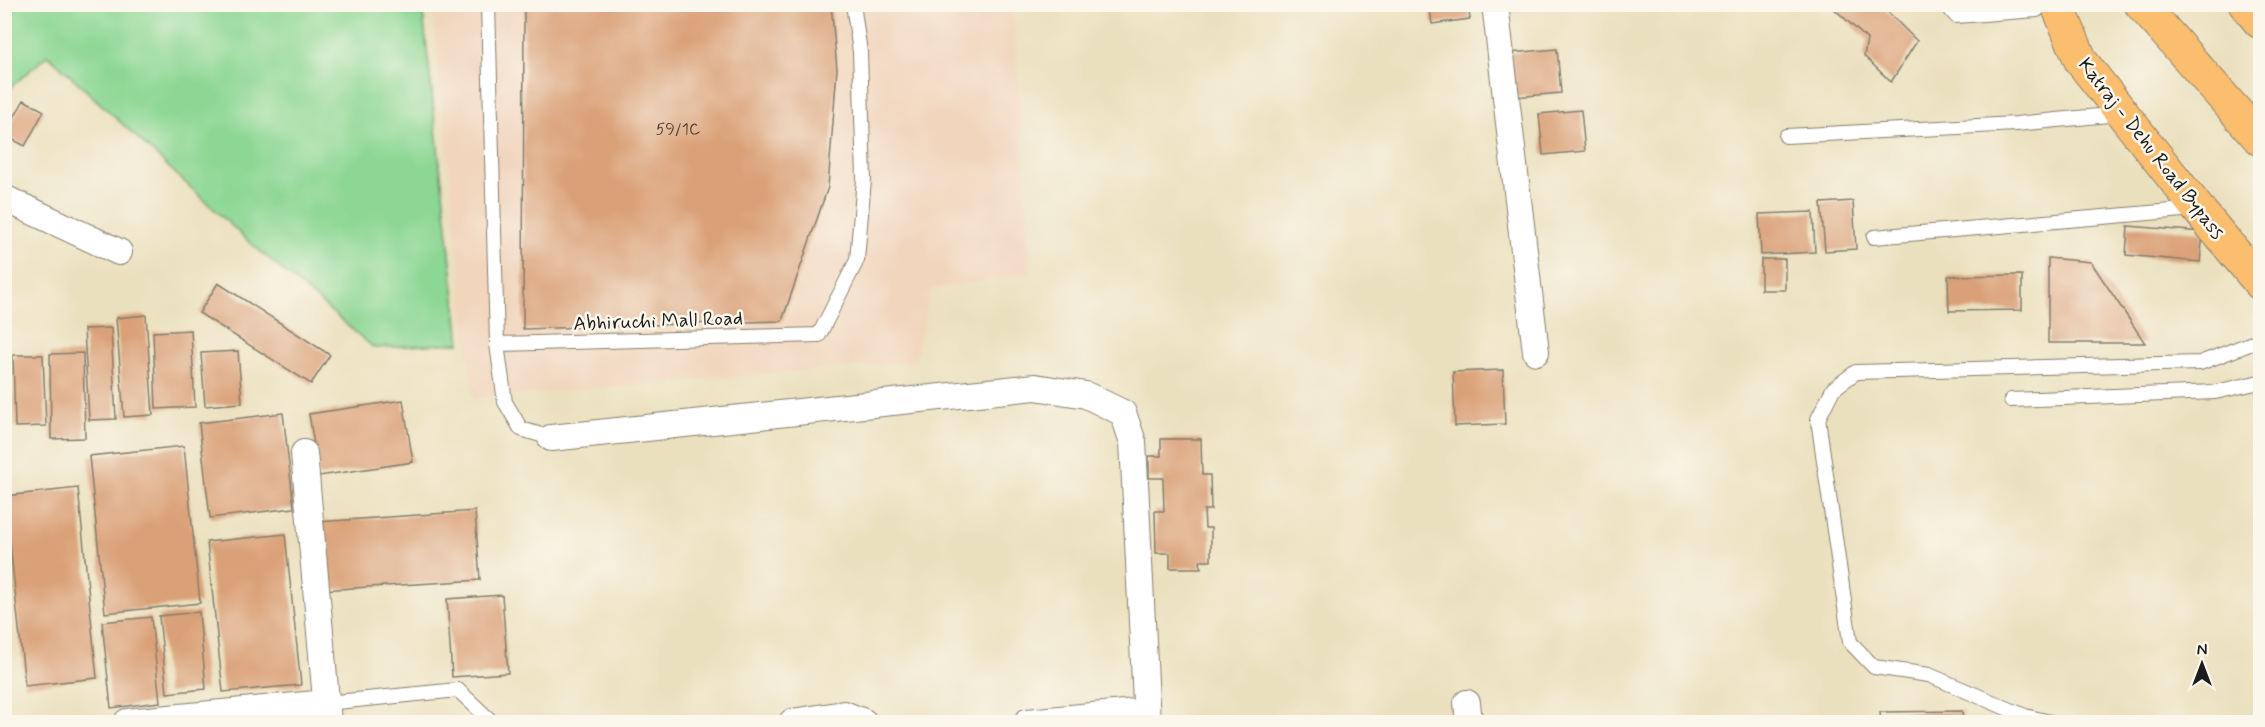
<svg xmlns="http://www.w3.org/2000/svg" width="2265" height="727" viewBox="0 0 2265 727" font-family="Mynerve,sans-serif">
<rect width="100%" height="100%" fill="#fbf7ec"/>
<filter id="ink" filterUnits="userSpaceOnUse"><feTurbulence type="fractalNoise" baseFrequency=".0167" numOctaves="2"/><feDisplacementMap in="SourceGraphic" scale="12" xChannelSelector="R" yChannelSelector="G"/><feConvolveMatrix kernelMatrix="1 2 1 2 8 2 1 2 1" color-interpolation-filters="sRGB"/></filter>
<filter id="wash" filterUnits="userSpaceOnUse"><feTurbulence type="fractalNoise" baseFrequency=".008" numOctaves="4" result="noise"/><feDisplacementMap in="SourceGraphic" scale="24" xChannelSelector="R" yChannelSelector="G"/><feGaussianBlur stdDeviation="1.35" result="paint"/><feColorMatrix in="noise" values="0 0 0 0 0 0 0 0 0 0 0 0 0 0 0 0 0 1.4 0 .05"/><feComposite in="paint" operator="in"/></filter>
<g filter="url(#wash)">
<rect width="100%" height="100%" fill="#ebe0be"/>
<path fill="#f1d5bd" d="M432,5H1013L1031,273L930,290L916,361L473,399Z"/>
<path fill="#8cd793" stroke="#547a58" stroke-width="1.5" d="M5,4L422,5L460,343L374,348L247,240L48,55L5,92Z"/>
<g id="blocks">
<path fill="#daa178" d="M524,4H831L837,69L828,187L782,321L523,329Z
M1429,4H1468L1470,19L1432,24Z
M1829,4H1880L1917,41L1891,82L1864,56L1867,39Z
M1557,49L1561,93L1514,97L1510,53Z
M24,100L44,111L25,146L4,135Z
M1581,110L1585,151L1543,155L1539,114Z
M1853,201L1856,249L1825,251L1821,203Z
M1813,212L1815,252L1761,255L1759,214Z
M2128,226L2203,232L2200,262L2126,255Z
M2048,258L2091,262L2145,343H2048Z
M1761,259H1785V290H1761Z
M2022,275V310L1949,311L1948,276Z
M218,283L330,355L311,384L199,313Z
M146,315L153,415L124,417L116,318Z
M111,328L116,419L89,420L84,329Z
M191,330L195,407L156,409L153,332Z
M4,344H8L9,407H4Z
M238,351L242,403L205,406L201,353Z
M83,353L85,438L51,439L50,354Z
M13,355H43L46,426L15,427Z
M1503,370L1505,424L1455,426L1453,372Z
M403,400L413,462L319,476L309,414Z
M283,413L294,508L210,518L199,423Z
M1161,439H1201L1202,475H1210L1211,510H1204L1205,528H1211V561H1200L1201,568H1170V553H1156L1155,511H1164L1163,478H1149V456H1161Z
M184,446L200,603L105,613L89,456Z
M78,488L97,678L25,686L5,496Z
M475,511L480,580L322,590L317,522Z
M285,534L301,685L223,692L207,542Z
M502,595L508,673L452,677L447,599Z
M199,612L206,689L167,693L159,616Z
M151,617L160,702L111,708L102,622Z
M1962,711L1963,722H1881L1880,712Z"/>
</g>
</g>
<g filter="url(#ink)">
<use href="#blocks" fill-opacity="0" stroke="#847e6d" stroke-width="1.5"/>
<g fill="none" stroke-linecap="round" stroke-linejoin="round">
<g stroke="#847e6d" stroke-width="16">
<path id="service" d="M488,4L497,344L505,402L521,429L551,438
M1946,4L1956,16L2037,10
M1786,136L2016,124L2119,114
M1874,237L2195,209
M497,344L819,335L857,260L864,179L860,52L853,4
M2011,400L2215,392L2260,382
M326,703L458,690L492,722
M2050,722L2025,716L1929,675L1874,667L1850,642L1818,419L1833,389L1856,372L2200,363L2260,340"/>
</g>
<g stroke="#847e6d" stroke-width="28">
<path id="minor" d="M1495,4L1536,352
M4,198L119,252
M551,438L1035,387L1086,395L1123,413L1133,442L1147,722
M304,453L328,722
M1467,703L1469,722
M127,722L326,703
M792,722L844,714L864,722
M1027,722L1146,711"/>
</g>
<g stroke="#847e6d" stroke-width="35">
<path id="trunk" d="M2057,4L2081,61L2198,209L2260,283
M2141,4L2260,139
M2245,4L2260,22"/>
</g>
<use href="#service" stroke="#fff" stroke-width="14"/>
<use href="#minor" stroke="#fff" stroke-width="26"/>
<use href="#trunk" stroke="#fbbd6e" stroke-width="33"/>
</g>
</g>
<g text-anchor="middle" stroke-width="5" stroke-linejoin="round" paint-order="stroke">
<g font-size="16" fill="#4c3d33">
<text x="678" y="134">59/1C</text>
</g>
<g font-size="20" fill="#1c1c1c" stroke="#fbf7ec">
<text transform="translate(2152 148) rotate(52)" y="7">Katraj - Dehu Road Bypass</text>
<text transform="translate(658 320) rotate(-2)" y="7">Abhiruchi Mall Road</text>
</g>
</g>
<rect width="2265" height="727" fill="none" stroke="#fbf7ec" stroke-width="24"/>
<g transform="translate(2202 664)" stroke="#fbf7ec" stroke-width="4.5" paint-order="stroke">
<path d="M0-4.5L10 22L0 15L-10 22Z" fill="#1c1c1c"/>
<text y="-9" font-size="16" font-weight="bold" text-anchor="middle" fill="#1c1c1c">N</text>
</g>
</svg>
